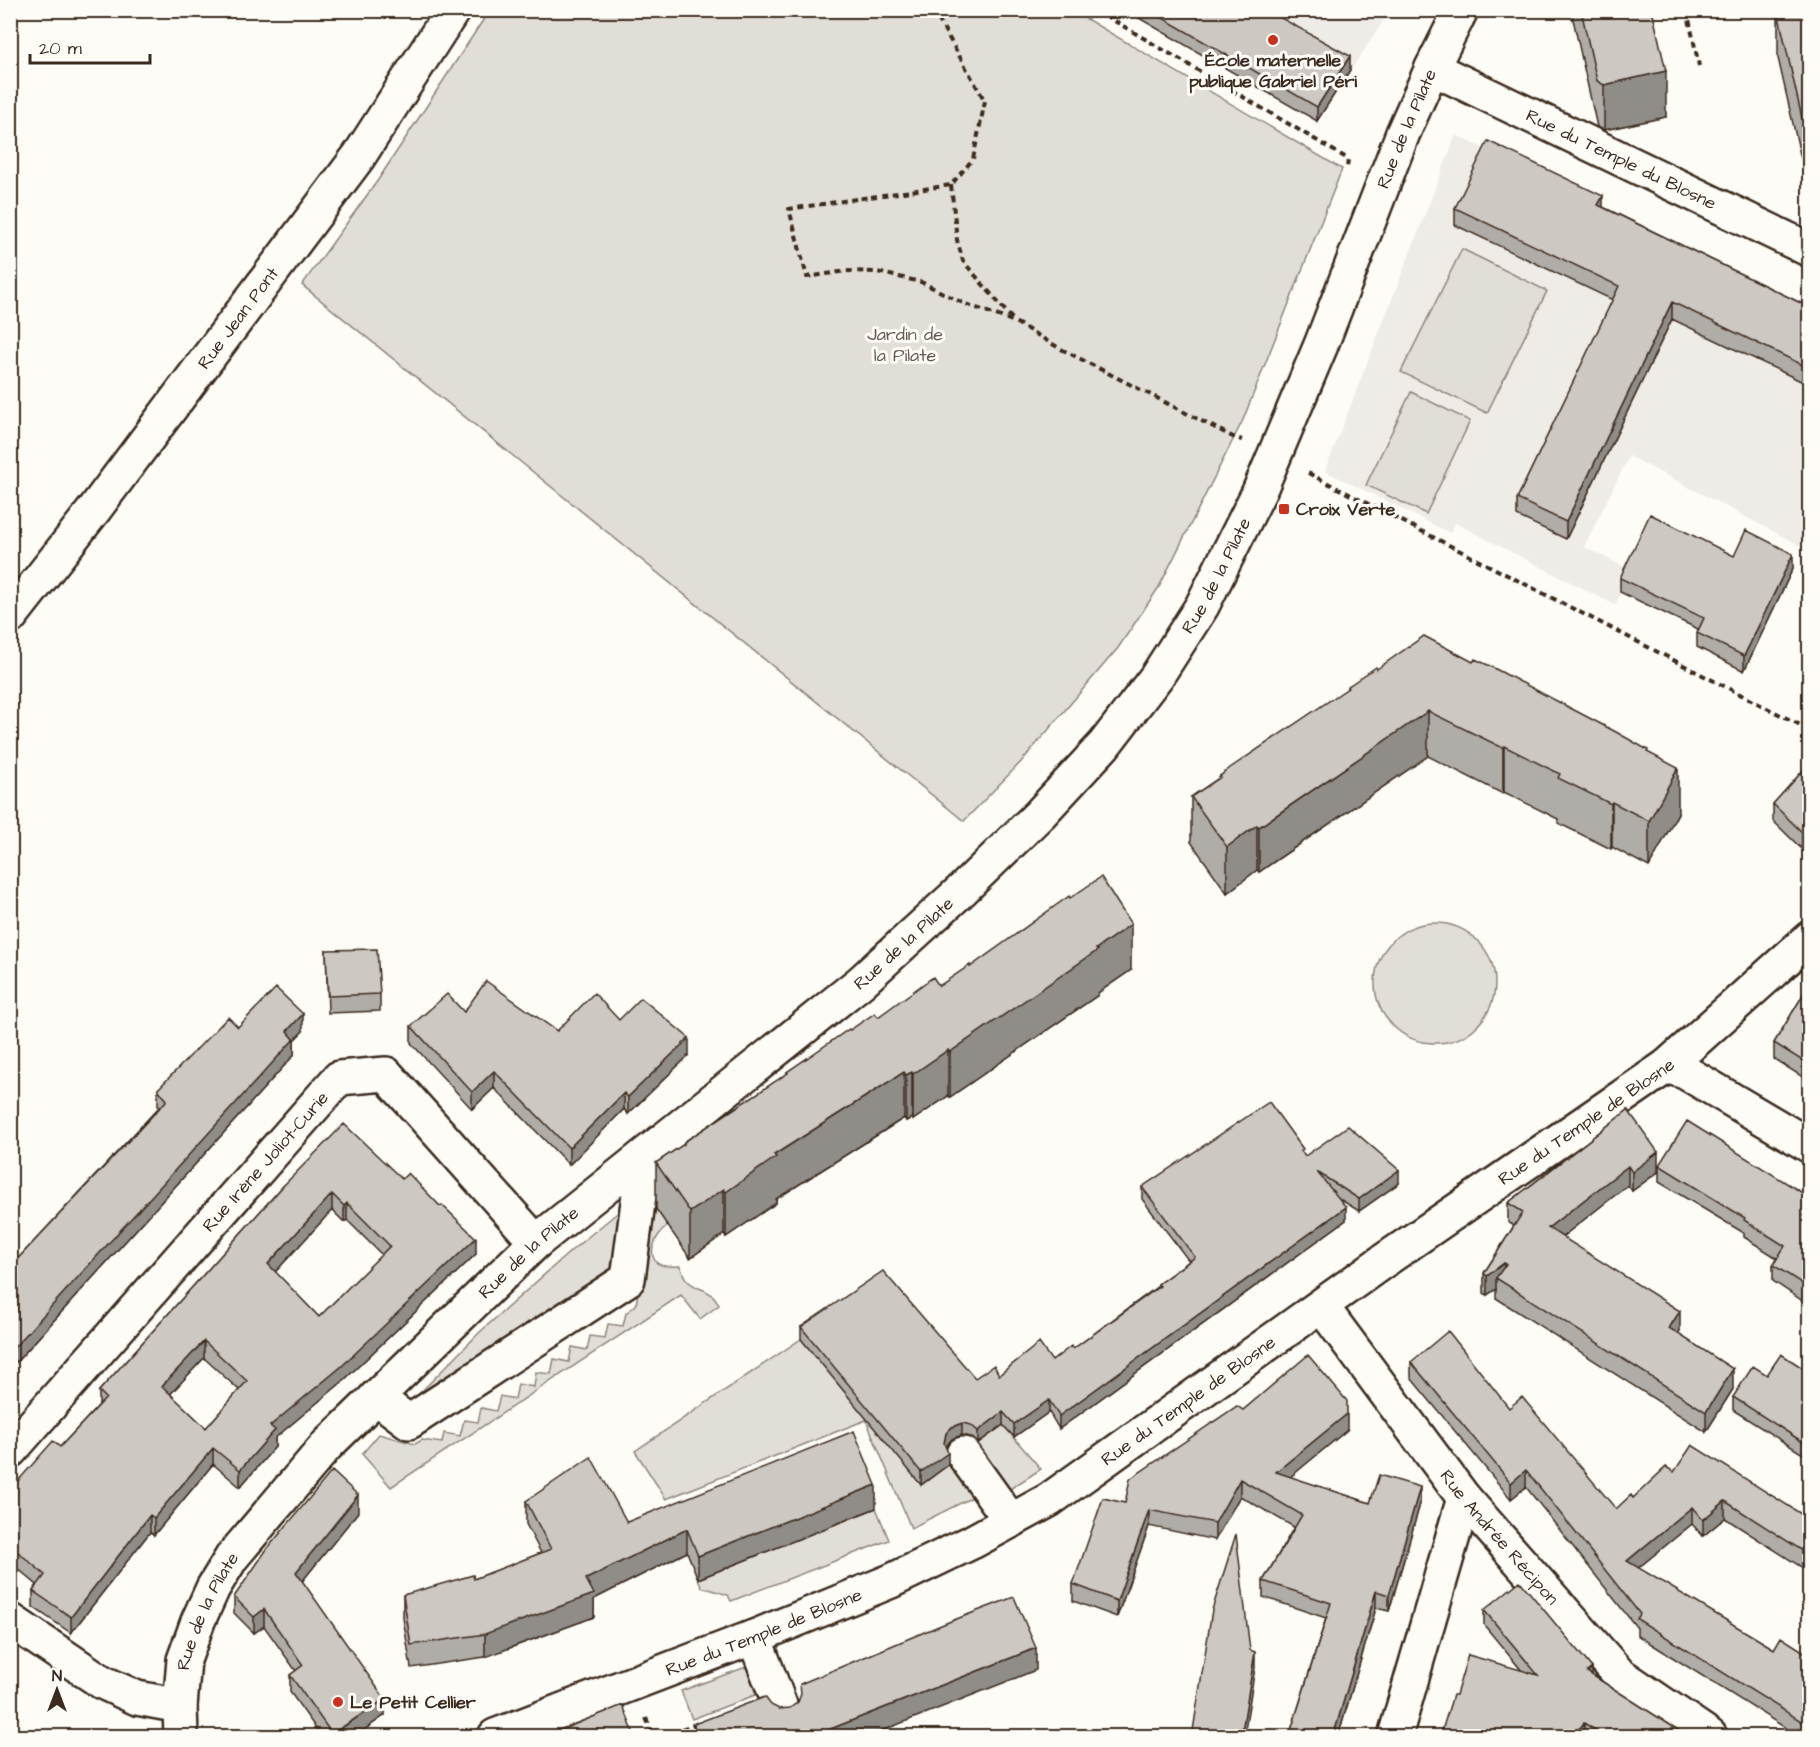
<svg xmlns="http://www.w3.org/2000/svg" width="1820" height="1747" viewBox="0 0 1820 1747" font-family="'Architects Daughter',sans-serif">
<rect width="100%" height="100%" fill="#fdfcf7"/>
<filter id="ink" filterUnits="userSpaceOnUse"><feTurbulence type="fractalNoise" baseFrequency=".0167" numOctaves="2"/><feDisplacementMap in="SourceGraphic" scale="12" xChannelSelector="R" yChannelSelector="G"/><feConvolveMatrix kernelMatrix="1 2 1 2 8 2 1 2 1" color-interpolation-filters="sRGB"/></filter>
<g filter="url(#ink)">
<path fill="#efece7" d="M1125,11H1390L1317,121Z
M1456,135L1809,306V550L1629,456L1584,547L1631,570L1615,605L1455,523L1450,533L1325,471Z"/>
<path fill="#e1ded7" stroke="#8e847a" stroke-width="1.5" d="M489,11H1073L1342,169L1243,420L1159,587L1118,648L1021,762L964,821L302,285L378,180Z
M1462,249L1547,291L1487,413L1401,372Z
M1411,392L1470,421L1426,514L1366,485Z
M1375 983a60 60 0 1 1 120 0a60 60 0 1 1-120 0Z
M652,1202L668,1226C658,1232 646,1252 657,1263C663,1268 674,1266 680,1266C682,1270 683,1276 687,1280C698,1292 711,1287 719,1305L700,1319L681,1295L391,1487L362,1454L379,1434L415,1444L422,1440L442,1443L444,1433L460,1436L464,1420L478,1422L481,1408L496,1411L500,1396L515,1399L518,1384L534,1387L536,1372L551,1374L554,1359L569,1362L572,1347L587,1350L590,1336L605,1338L608,1324L623,1326L626,1313L636,1305Z
M621,1210L620,1272L406,1407L480,1332L572,1250Z
M801,1339L921,1484L957,1459L977,1495L911,1528L866,1420L666,1499L635,1451Z
M1003,1425L1041,1469L1010,1489L1003,1480L993,1479L970,1449Z
M876,1508L889,1540L731,1601L728,1595L702,1587L698,1579Z
M754,1664L758,1694L692,1719L681,1691Z"/>
<g fill="none" stroke-linecap="round" stroke-linejoin="round">
<g stroke="#3b2a1e" stroke-width="38">
<g id="minor">
<path id="s1" d="M1432,68L1810,250"/>
<path id="s2" d="M10,617L94,510L359,156L453,10"/>
<path d="M1667,1066L1685,1072L1810,1146"/>
<path id="s3" d="M1320,1307L1331,1319L1464,1498L1619,1674L1710,1736"/>
<path d="M376,1397L409,1422L628,1279L644,1156"/>
<path id="s4" d="M10,1451L339,1078L386,1074L536,1242"/>
<path d="M963,1454L1011,1521"/>
<path d="M10,1620L102,1682L137,1698L180,1706"/>
<path d="M754,1637L783,1713"/>
<path id="s5" d="M181,1736L180,1706L184,1660L198,1621L213,1588L232,1557L327,1445L536,1242L861,982L963,889L1040,814L1104,745L1157,676L1202,606L1259,492L1321,345L1403,133L1432,68L1461,10"/>
<path id="s6" d="M495,1736L754,1637L891,1581L972,1542L1049,1500L1382,1262L1667,1066L1810,938"/>
<path d="M1395,1736L1464,1498"/>
</g>
</g>
<path stroke="#3b2a1e" stroke-width="4" stroke-dasharray="6 4.5" stroke-linecap="butt" d="M933,10L985,101L973,159L951,185L789,209L807,277L846,271L877,272L921,282L963,303L1015,322L1061,349L1233,437L1242,440
M1096,10L1348,159L1347,168
M1687,10L1699,66
M951,185L957,240L963,261L1014,321
M1308,473L1810,730
M646,1718L654,1736
M662,1736L698,1723"/>
<use href="#minor" stroke="#fdfcf7" stroke-width="33"/>
</g>
<path fill="#b0aca7" stroke="#3b2a1e" stroke-width="1.5" fill-rule="evenodd" d="M1125,10H1279L1276,16L1350,70L1317,121Z
M1571,10H1652L1666,117L1604,130L1597,127Z
M1809,10V194L1778,58V12Z
M1603,207L1809,307V385L1672,319L1566,539L1517,516V499L1613,300L1455,225V208Z
M1734,556L1793,568L1744,671L1697,647V633L1698,629L1620,592V578Z
M1377,669L1648,752L1678,813L1649,867L1612,847L1611,849L1558,823V819L1504,792L1503,794L1428,756L1259,872L1257,870L1227,893L1191,842V797L1220,777V776L1347,689V687Z
M1809,764L1802,849L1773,821V804Z
M326,950L380,994V1011L328,1013Z
M970,967L1131,970L1098,993V995L950,1097L948,1096L913,1120L912,1118L906,1121L904,1118L776,1199V1203L726,1237L724,1234L690,1258L656,1209V1163L684,1144V1142L787,1074V1072L850,1030L878,1017L939,986Z
M1809,985V1081L1774,1059V1043Z
M619,1020L689,1055L628,1114L624,1109L569,1165L494,1088L472,1109L411,1043V1026L557,1031Z
M238,1027L303,1031L294,1040V1055L10,1369V1267L159,1107L158,1106V1089Z
M1628,1110L1658,1172L1632,1191L1628,1185L1562,1237L1680,1331L1678,1334L1733,1389L1706,1432L1496,1298V1289L1487,1295L1484,1293V1273L1514,1226L1508,1222V1203Z
M1303,1153L1305,1156L1399,1183L1359,1211L1338,1198L1346,1220L1059,1429L1049,1412L1014,1437L1003,1425L978,1443L971,1437L962,1435L952,1439L946,1447L948,1465L921,1485L801,1339V1327L975,1378L999,1375L1052,1361L1073,1349L1158,1286V1284L1189,1261L1142,1199V1187Z
M1659,1165L1809,1197V1305L1773,1281V1265L1777,1258L1744,1237V1233L1659,1182Z
M402,1179L476,1254L342,1382L275,1438V1447L240,1487L213,1464L154,1535L150,1532L71,1633L33,1607V1591L37,1585L10,1562V1490L60,1447L99,1405V1391L284,1185ZM332,1210L344,1222L347,1220L382,1255L319,1317L275,1272ZM204,1358L239,1390L206,1428L170,1394Z
M1411,1362L1509,1408L1616,1509L1674,1472L1809,1519V1572L1725,1518L1703,1536L1692,1524L1638,1568L1774,1649L1809,1655V1737H1800L1637,1635V1628L1526,1487L1511,1499L1411,1378Z
M1809,1372V1458L1733,1410V1397L1767,1375Z
M1243,1410L1347,1430L1290,1477L1370,1503L1420,1504L1389,1611L1376,1608L1338,1737H1289L1326,1618L1263,1597V1581L1294,1527L1240,1496L1215,1540L1149,1526L1117,1617L1073,1601V1584L1125,1503Z
M526,1501L627,1522L876,1508L698,1579L687,1552L594,1599V1617L485,1657L411,1668L403,1618V1595L474,1579L541,1553L526,1524Z
M358,1512L302,1581L385,1715L354,1737H322L290,1692V1675L296,1671L264,1626L254,1633L234,1613V1597Z
M1484,1610L1592,1675L1689,1737H1440L1456,1695L1522,1671L1484,1625Z"/>
<path fill="#908c88" stroke="#3b2a1e" stroke-width="1.5" d="M1271,10H1279L1270,27V12Z
M1350,56V70L1317,121V107Z
M1666,71V117L1604,130V85Z
M1603,196V213L1598,205Z
M1672,302V319L1566,539V522Z
M1793,554V568L1744,671V656Z
M1428,711V756L1259,872V827Z
M1504,746V792L1503,794V748Z
M1678,768V813L1649,867V821Z
M1612,802V847L1611,849V804Z
M1809,824V841L1802,849V832Z
M1257,825V870L1227,893V847Z
M1131,924V970L1098,993V995L950,1097V1052Z
M303,1014V1031L294,1040V1055L10,1369V1352L287,1031Z
M689,1038V1055L628,1114V1097Z
M948,1050V1096L913,1120V1074Z
M494,1071V1088L472,1109V1092Z
M904,1072V1118L776,1199V1203L726,1237V1192L774,1155Z
M912,1072V1118L906,1121V1075Z
M624,1093V1109L569,1165V1148Z
M1658,1152V1172L1632,1191V1172Z
M1628,1166V1185L1548,1248V1228Z
M1399,1170V1183L1359,1211V1199Z
M724,1189V1234L690,1258V1212Z
M332,1194V1210L268,1280V1264Z
M347,1203V1220L344,1222V1206Z
M1346,1207V1220L1059,1429V1416Z
M476,1238V1254L342,1382L275,1438V1447L240,1487V1470L270,1426Z
M1504,1263V1282L1496,1278V1289L1487,1295V1276Z
M1680,1311V1331L1669,1347V1328Z
M204,1341V1358L162,1403V1386Z
M1733,1369V1389L1706,1432V1412Z
M1049,1400V1412L1014,1437V1424Z
M1003,1412V1425L978,1443V1431Z
M1347,1414V1430L1276,1489V1472Z
M962,1423V1435L952,1439L946,1446L944,1455L948,1453V1465L921,1485V1472L944,1443L946,1433L952,1427Z
M213,1448V1464L154,1535V1518Z
M1526,1470V1487L1511,1499V1483Z
M1240,1479V1496L1215,1540V1523Z
M876,1485V1508L698,1579V1556Z
M1420,1487V1504L1389,1611V1595Z
M358,1495V1512L296,1589V1572Z
M1725,1501V1518L1703,1536V1520Z
M1692,1507V1524L1627,1577V1561Z
M1149,1510V1526L1117,1617V1601Z
M150,1515V1532L71,1633V1617Z
M687,1529V1552L594,1599V1617L485,1657V1634L586,1579Z
M1376,1591V1608L1338,1737H1333Z
M264,1609V1626L254,1633V1617Z
M1036,1648V1670L866,1737H810Z
M1255,1652V1668L1244,1737H1241Z
M1592,1668V1683L1587,1672Z
M385,1699V1715L354,1737H332V1734Z
M1584,1723V1737H1572Z"/>
<path fill="#cdc8c2" stroke="#3b2a1e" stroke-width="1.5" fill-rule="evenodd" d="M1149,10H1271L1270,12L1350,56L1317,107Z
M1581,10H1652L1666,71L1604,85L1597,81Z
M1786,10H1809V149L1778,12Z
M1488,141L1603,196L1598,205L1809,307V368L1672,302L1566,522L1517,499L1619,286L1455,208Z
M1650,514L1734,556L1746,530L1793,554L1744,656L1697,633L1704,618L1620,578Z
M1424,636L1473,662L1475,659L1488,665L1616,732L1648,750L1647,752L1678,768L1649,821L1612,802L1611,804L1558,778L1560,774L1504,746L1503,748L1428,711L1259,827L1257,825L1227,847L1191,797L1221,777L1220,776L1230,768L1348,688L1347,687L1376,667L1377,669Z
M1809,764V824L1802,832L1773,804Z
M1101,877L1131,924L1096,949L1098,950L950,1052L948,1050L913,1074L912,1072L906,1075L904,1072L774,1155L776,1157L726,1192L724,1189L690,1212L656,1163L684,1144V1142L788,1073L787,1072L849,1029L850,1030L875,1013L878,1017L933,977L939,986L970,965V967L1069,896L1070,898Z
M377,949L380,994L328,996L326,950Z
M486,981L557,1031L594,993L619,1020L641,998L689,1038L628,1097L624,1093L569,1148L494,1071L472,1092L411,1026L447,994L464,1012Z
M1809,985V1065L1774,1043Z
M276,988L303,1014L287,1031L294,1039L10,1352V1267L167,1100L158,1089L228,1017L238,1027Z
M1269,1102L1303,1149L1301,1151L1305,1156L1348,1126L1399,1170L1359,1199L1317,1172L1346,1207L1059,1416L1049,1400L1014,1424L1003,1412L978,1431L971,1425L962,1423L952,1427L946,1433L944,1443L948,1453L921,1472L801,1327L883,1271L975,1378L994,1365L999,1375L1039,1343L1052,1361L1071,1346L1073,1349L1160,1286L1158,1284L1195,1257L1142,1187Z
M1628,1110L1658,1152L1632,1172L1628,1166L1548,1228L1680,1311L1669,1328L1733,1369L1706,1412L1496,1278L1506,1264L1504,1263L1487,1276L1484,1273L1523,1212L1508,1203Z
M1687,1121L1809,1197V1288L1773,1265L1785,1246L1744,1220L1745,1218L1659,1165Z
M344,1124L402,1179L408,1173L440,1206L442,1205L476,1238L342,1366L270,1426L275,1430L240,1470L213,1448L154,1518L150,1515L71,1617L33,1591L45,1575L10,1545V1490L53,1441L60,1447L106,1398L99,1391L284,1185ZM332,1194L344,1206L347,1203L390,1246L319,1317L268,1264ZM204,1341L247,1381L206,1428L162,1386Z
M1448,1331L1509,1408L1522,1397L1616,1509L1631,1495L1633,1498L1666,1467L1674,1472L1692,1445L1809,1519V1555L1725,1501L1703,1520L1692,1507L1627,1561L1774,1649L1781,1637L1809,1655V1726L1637,1619L1640,1614L1526,1470L1511,1483L1411,1362Z
M1781,1354L1809,1372V1446L1733,1397L1753,1366L1767,1375Z
M1308,1355L1347,1401V1414L1276,1472L1370,1503L1379,1475L1420,1487L1389,1595L1376,1591L1333,1737H1289L1331,1603L1263,1581L1302,1515L1240,1479L1215,1523L1149,1510L1117,1601L1073,1584L1103,1498L1125,1503L1130,1479L1237,1406L1243,1410Z
M854,1431L876,1485L698,1556L687,1529L586,1579L594,1594L485,1634L411,1645L403,1595L473,1575L474,1579L551,1549L526,1501L591,1457L627,1522Z
M332,1471L358,1495L296,1572L385,1699L332,1734L290,1675L303,1665L264,1609L254,1617L234,1597L267,1549Z
M1236,1534L1250,1650L1255,1652L1241,1737H1192L1212,1610Z
M1520,1581L1592,1668L1587,1672L1689,1737H1606L1584,1723L1572,1737H1440L1453,1695H1456L1468,1655L1538,1675L1484,1610Z
M1014,1597L1036,1648L810,1737H695L694,1724L765,1697L771,1705L779,1709L790,1708L798,1702L801,1694L800,1684L946,1623Z
M623,1705L635,1737H543Z"/>
</g>
<g fill="#c8321e" stroke="#fdfcf7" stroke-width="2">
<circle cx="1273" cy="40" r="6"/>
<rect x="1278" y="503" width="12" height="12" rx="3"/>
<circle cx="338" cy="1702" r="6"/>
</g>
<g text-anchor="middle" stroke-width="6" stroke-linejoin="round" paint-order="stroke">
<g font-size="18" font-weight="bold" fill="#3b2a1e" stroke="#fdfcf7" text-anchor="start">
<text x="1273" y="66" text-anchor="middle">École maternelle<tspan x="1273" dy="21">publique Gabriel Péri</tspan></text>
<text x="1296" y="515">Croix Verte</text>
<text x="350" y="1708">Le Petit Cellier</text>
</g>
<g font-size="18" fill="#3b2a1e" stroke="#fdfcf7">
<text dy="6" stroke="none"><textPath href="#s5" startOffset="2074">Rue de la Pilate</textPath></text>
<text dy="6" stroke="none"><textPath href="#s1" startOffset="210">Rue du Temple du Blosne</textPath></text>
<text dy="6" stroke="none"><textPath href="#s2" startOffset="376">Rue Jean Pont</textPath></text>
<text dy="6" stroke="none"><textPath href="#s5" startOffset="1588">Rue de la Pilate</textPath></text>
<text dy="6" stroke="none"><textPath href="#s5" startOffset="1102">Rue de la Pilate</textPath></text>
<text dy="6" stroke="none"><textPath href="#s6" startOffset="1260">Rue du Temple de Blosne</textPath></text>
<text dy="6" stroke="none"><textPath href="#s4" startOffset="386">Rue Irène Joliot-Curie</textPath></text>
<text dy="6" stroke="none"><textPath href="#s5" startOffset="616">Rue de la Pilate</textPath></text>
<text dy="6" stroke="none"><textPath href="#s6" startOffset="774">Rue du Temple de Blosne</textPath></text>
<text dy="6" stroke="none"><textPath href="#s3" startOffset="292">Rue Andrée Récipon</textPath></text>
<text dy="6" stroke="none"><textPath href="#s5" startOffset="130">Rue de la Pilate</textPath></text>
<text dy="6" stroke="none"><textPath href="#s6" startOffset="288">Rue du Temple de Blosne</textPath></text>
</g>
<g font-size="18" fill="#64574c" stroke="#fdfcf7">
<text x="905" y="340">Jardin de<tspan x="905" dy="21">la Pilate</tspan></text>
</g>
</g>
<rect width="1820" height="1747" fill="none" stroke="#fdfcf7" stroke-width="36"/>
<rect x="18" y="18" width="1784" height="1711" fill="none" stroke="#3b2a1e" stroke-width="2" filter="url(#ink)"/>
<g transform="translate(57 1690)" stroke="#fdfcf7" stroke-width="4.5" paint-order="stroke">
<path d="M0-4.5L10 22L0 15L-10 22Z" fill="#3b2a1e"/>
<text y="-9" font-size="16" font-weight="bold" text-anchor="middle" fill="#3b2a1e">N</text>
</g>
<path d="M30 54v9h120v-9" fill="none" stroke="#3b2a1e" stroke-width="3"/>
<text x="39" y="54" font-size="18" fill="#3b2a1e" stroke="#fdfcf7" stroke-width="4.5" paint-order="stroke">20 m</text>
</svg>
